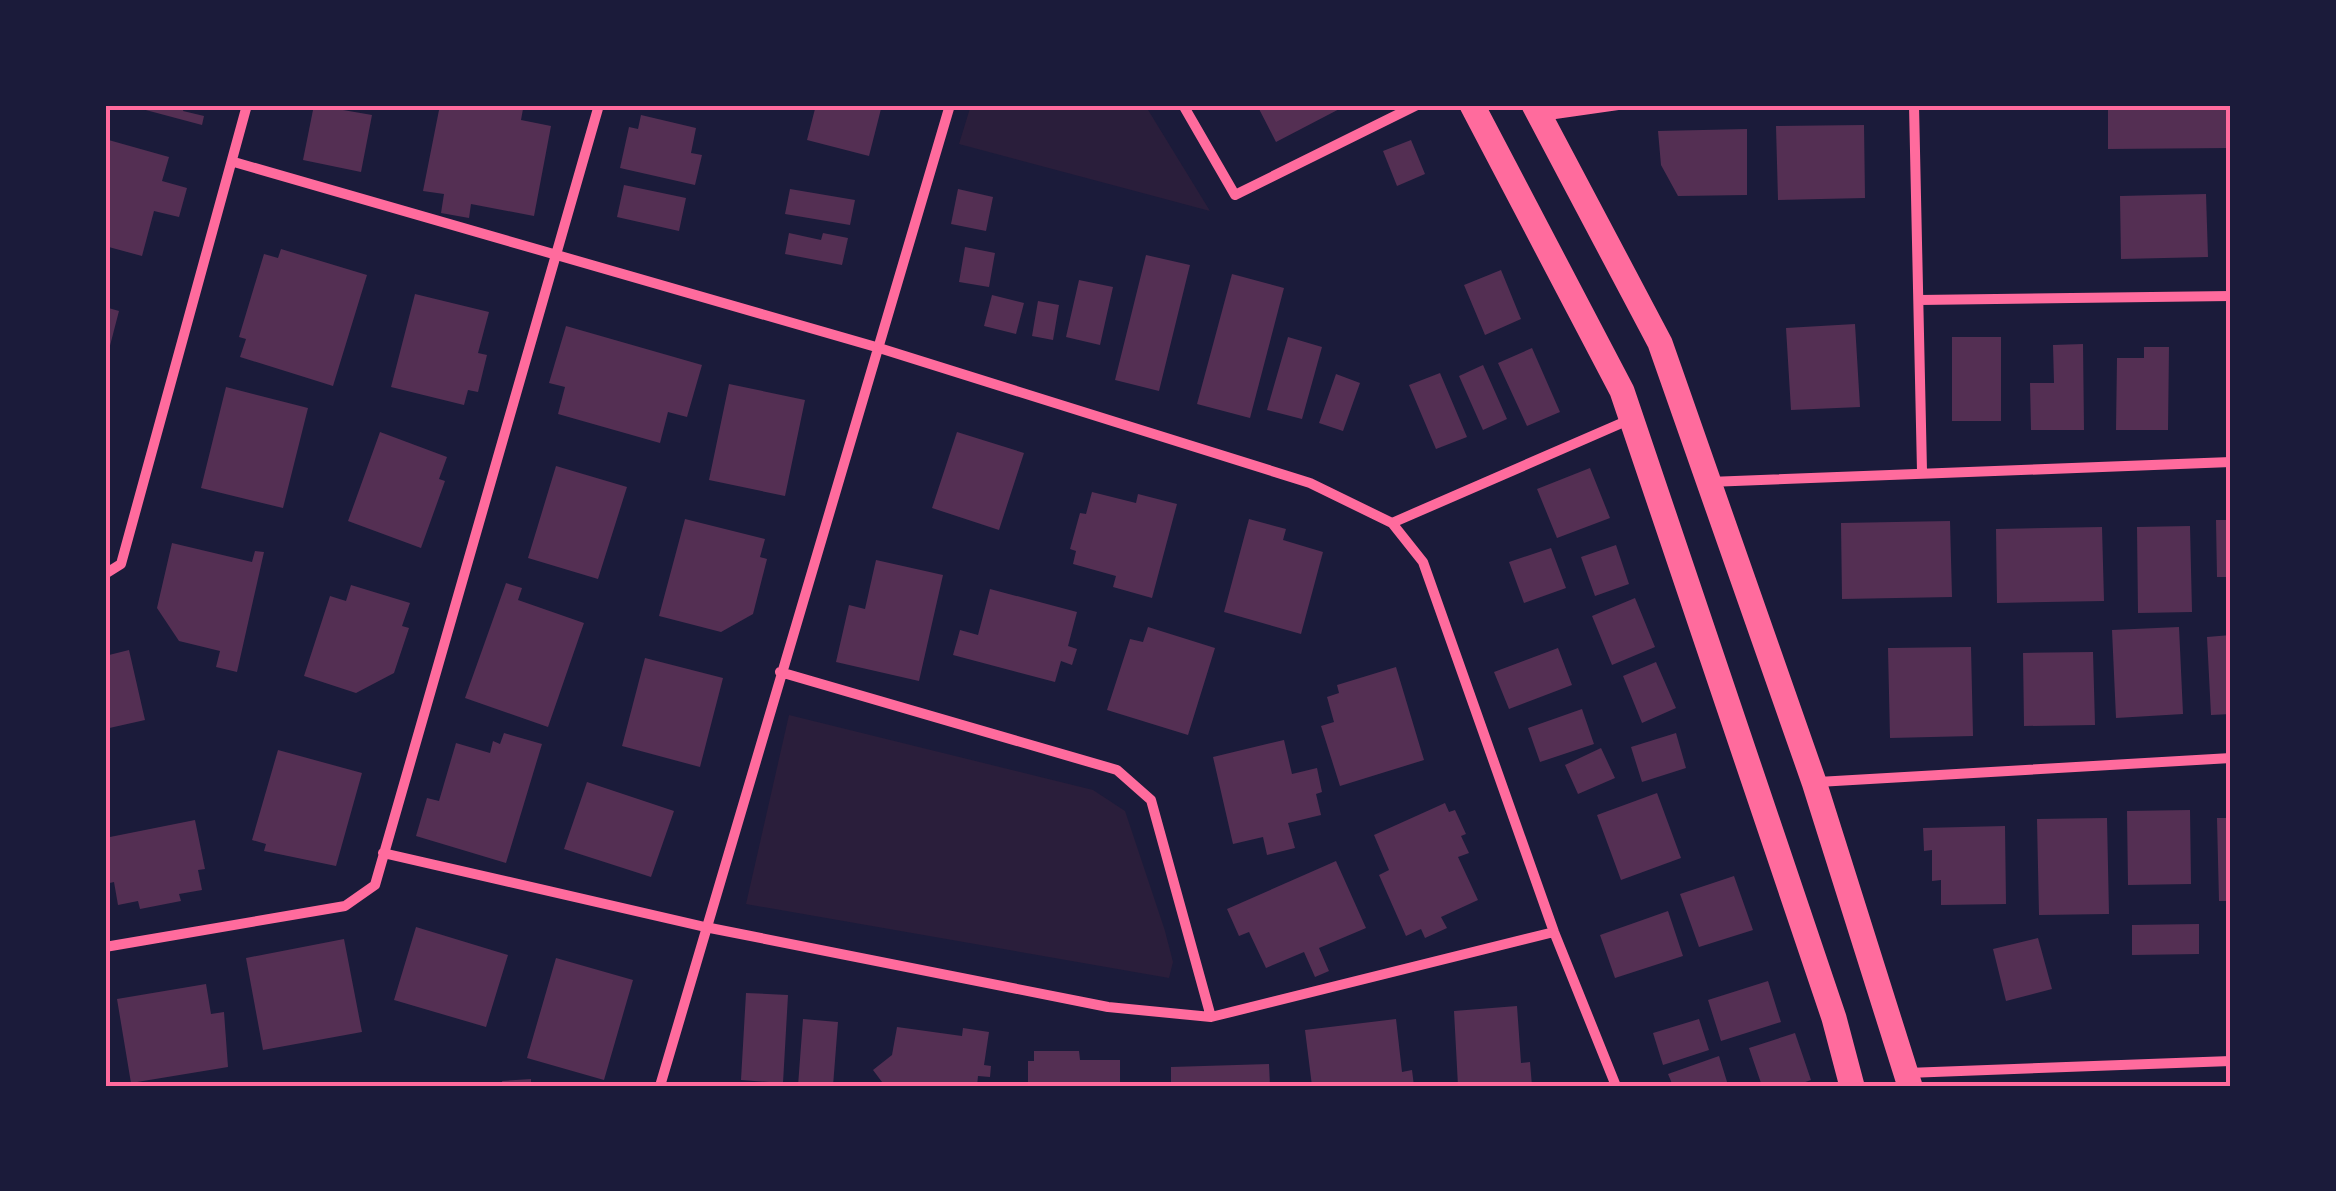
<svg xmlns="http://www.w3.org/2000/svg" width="2336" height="1191" viewBox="0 0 2336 1191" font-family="'Titillium Web',sans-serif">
<rect width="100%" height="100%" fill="#1b1b3a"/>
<path fill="#2a1e3b" d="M971,105H1145L1210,211L959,144Z
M789,715L1093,790L1125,811L1165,931L1173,962L1169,978L746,904Z"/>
<path fill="#542f53" d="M127,105H185L183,111L204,116L202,125Z
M314,105L372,115L361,172L303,160Z
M440,105L523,109L521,120L551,126L534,216L471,204L469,218L441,213L444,194L423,191Z
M816,105H882L869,156L807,140Z
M1257,105H1347L1276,142Z
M2108,105H2228L2229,148L2108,149Z
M641,115L696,128L691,153L702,155L695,185L620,168L629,127L638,129Z
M1864,125L1865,198L1778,200L1776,126Z
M1747,129V195L1678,196L1661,165L1658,131Z
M105,139L169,157L162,181L187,188L179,217L154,211L142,256L105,246Z
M1411,140L1425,174L1397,186L1383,151Z
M624,185L686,198L679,231L617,217Z
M790,189L855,200L850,225L785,214Z
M958,189L993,197L986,231L951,224Z
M2206,194L2208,257L2121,259L2120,196Z
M789,233L821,240L823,233L848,238L842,265L785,254Z
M965,247L995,253L989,287L959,282Z
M281,249L367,275L333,386L240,357L246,339L239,337L264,254L278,258Z
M1146,255L1190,265L1159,391L1115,380Z
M1501,270L1521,319L1485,335L1464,285Z
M1232,274L1284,288L1250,418L1197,404Z
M1079,280L1113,287L1100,345L1066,337Z
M415,294L489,312L478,353L487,355L478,392L468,390L464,405L391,387Z
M992,295L1024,303L1016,334L984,326Z
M1038,301L1059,305L1053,340L1032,336Z
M105,307L119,311L106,361L105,360Z
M1855,324L1860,407L1791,410L1786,328Z
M566,326L702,365L687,417L668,412L660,443L558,414L565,387L549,383Z
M1288,337L1322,347L1302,419L1267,410Z
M1952,337H2001V421H1952Z
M2083,344L2084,430H2031L2030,383H2054L2053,345Z
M2144,347H2169L2168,430H2116L2117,358H2144Z
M1532,348L1560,412L1527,426L1498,363Z
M1483,365L1507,419L1483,430L1459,376Z
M1440,373L1467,437L1436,449L1409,385Z
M1336,374L1360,383L1343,431L1319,423Z
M729,384L805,400L785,496L709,480Z
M226,387L308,408L283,508L201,488Z
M380,432L447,457L439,479L445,481L421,548L348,521Z
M957,432L1024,453L999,530L932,508Z
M556,466L627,487L598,579L528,558Z
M1590,468L1610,518L1557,538L1537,489Z
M1092,492L1136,503L1138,494L1177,504L1152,598L1113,587L1116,576L1073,564L1076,551L1070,549L1080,513L1086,514Z
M685,519L765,539L760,557L767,559L753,614L721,632L659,616Z
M1249,519L1286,529L1283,540L1323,552L1301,634L1224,612Z
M2216,520H2231V577H2217Z
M1950,521L1952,597L1842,599L1841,523Z
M2190,526L2192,612L2138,613L2137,527Z
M2102,527L2104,601L1997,603L1996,529Z
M172,543L252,562L255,551L264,552L237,672L216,667L220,651L179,641L157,608Z
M1616,545L1629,584L1595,596L1581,557Z
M1551,548L1566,588L1524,603L1509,562Z
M876,560L943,575L919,681L836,662L849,605L865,609Z
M506,583L522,588L518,600L584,623L548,727L465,698Z
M351,585L410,603L402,626L409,628L394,673L356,693L304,676L330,596L346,601Z
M990,589L1077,612L1068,646L1077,649L1072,665L1061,661L1055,682L953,655L960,630L978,635Z
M1635,598L1655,647L1612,665L1592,616Z
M1148,627L1215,648L1188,735L1107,710L1130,639L1143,642Z
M2179,627L2183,714L2116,718L2112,630Z
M2231,635V714L2211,715L2207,637Z
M1971,647L1973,736L1890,738L1888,648Z
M1558,648L1572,685L1509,709L1494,672Z
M129,650L145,720L105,729V656Z
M2093,652L2095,725L2024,726L2023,653Z
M645,658L723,678L700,767L622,746Z
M1656,662L1676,708L1642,723L1623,676Z
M1396,667L1424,760L1340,786L1321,726L1334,722L1327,697L1339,693L1337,685Z
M1582,709L1594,744L1540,762L1528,728Z
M504,733L542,744L506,863L416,836L427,798L439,801L456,743L490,753L493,741L500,744Z
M1676,733L1686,768L1642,782L1631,747Z
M1284,740L1292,774L1317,768L1322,792L1316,794L1321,815L1288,823L1295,848L1267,855L1263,837L1233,844L1213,757Z
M1601,748L1615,778L1578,794L1565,765Z
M278,750L362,773L336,866L264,851L266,844L252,840Z
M587,782L674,811L651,877L564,849Z
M1657,793L1681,858L1621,880L1597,815Z
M1445,803L1449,812L1455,810L1466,834L1461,836L1469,853L1458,857L1478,900L1441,917L1447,928L1425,938L1421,929L1406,936L1379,875L1389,870L1374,835Z
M2190,810L2191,884L2128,885L2127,811Z
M2107,818L2109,914L2039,915L2037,819Z
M2217,818H2231V901H2219Z
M195,820L205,869L198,870L202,890L179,894L181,901L140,909L138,901L118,905L114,882L105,884V838Z
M2005,826L2006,904L1941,905V880L1932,881V850L1924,851L1923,828Z
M1336,861L1366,928L1319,948L1329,971L1315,977L1304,952L1266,968L1249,932L1239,936L1227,909Z
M1734,876L1753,930L1699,947L1680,894Z
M1668,911L1683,956L1615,978L1600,935Z
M2199,924V954L2132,955V925Z
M416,927L508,955L486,1027L394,1000Z
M2038,938L2052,989L2006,1001L1993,949Z
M344,939L362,1032L263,1050L246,958Z
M556,958L633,980L604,1080L527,1058Z
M1768,981L1781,1022L1721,1041L1708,1000Z
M206,984L211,1014L224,1012L228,1067L131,1083L117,999Z
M746,993L788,995L783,1083L741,1080Z
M1517,1006L1521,1063L1530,1062L1532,1086H1458L1454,1011Z
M803,1019L838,1022L833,1086H798Z
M1396,1019L1402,1072L1412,1070L1414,1086H1312L1305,1030Z
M1699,1019L1709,1050L1663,1065L1653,1033Z
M897,1027L962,1036L963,1028L989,1032L984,1065L991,1066L990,1077L978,1076L977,1086H885L873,1070L892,1055Z
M1795,1033L1811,1080L1794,1086H1762L1749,1048Z
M1034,1051H1079L1080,1060H1120V1086H1028V1061H1034Z
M1719,1056L1728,1085L1673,1086L1668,1074Z
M1269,1064L1270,1086H1171V1067Z
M531,1079V1086H503L502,1081Z"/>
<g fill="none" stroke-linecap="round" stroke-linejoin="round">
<path stroke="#ff6b9d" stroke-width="10" d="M1183,105L1235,195L1417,105
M1914,105L1922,471
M1541,116L1618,105
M234,162L876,347L1310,483L1392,523L1423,562L1554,932L1616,1086
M1919,300L2231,296
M1709,482L2231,462
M1392,523L1631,419
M105,574L121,564L247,105
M780,672L1117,770L1151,800L1211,1017
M1818,782L2231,758
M383,853L705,927L1108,1007L1211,1017L1554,932
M105,947L345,906L375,885L599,105
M1907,1073L2231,1061
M660,1086L950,105"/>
<path stroke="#ff6b9d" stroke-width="25" d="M1472,105L1622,391L1834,1018L1852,1086
M1534,105L1660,343L1814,782L1910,1086"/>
</g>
<rect width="2336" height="1191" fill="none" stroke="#1b1b3a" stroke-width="215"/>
<rect x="108" y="108" width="2120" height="976" fill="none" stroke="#ff6b9d" stroke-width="4"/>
</svg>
